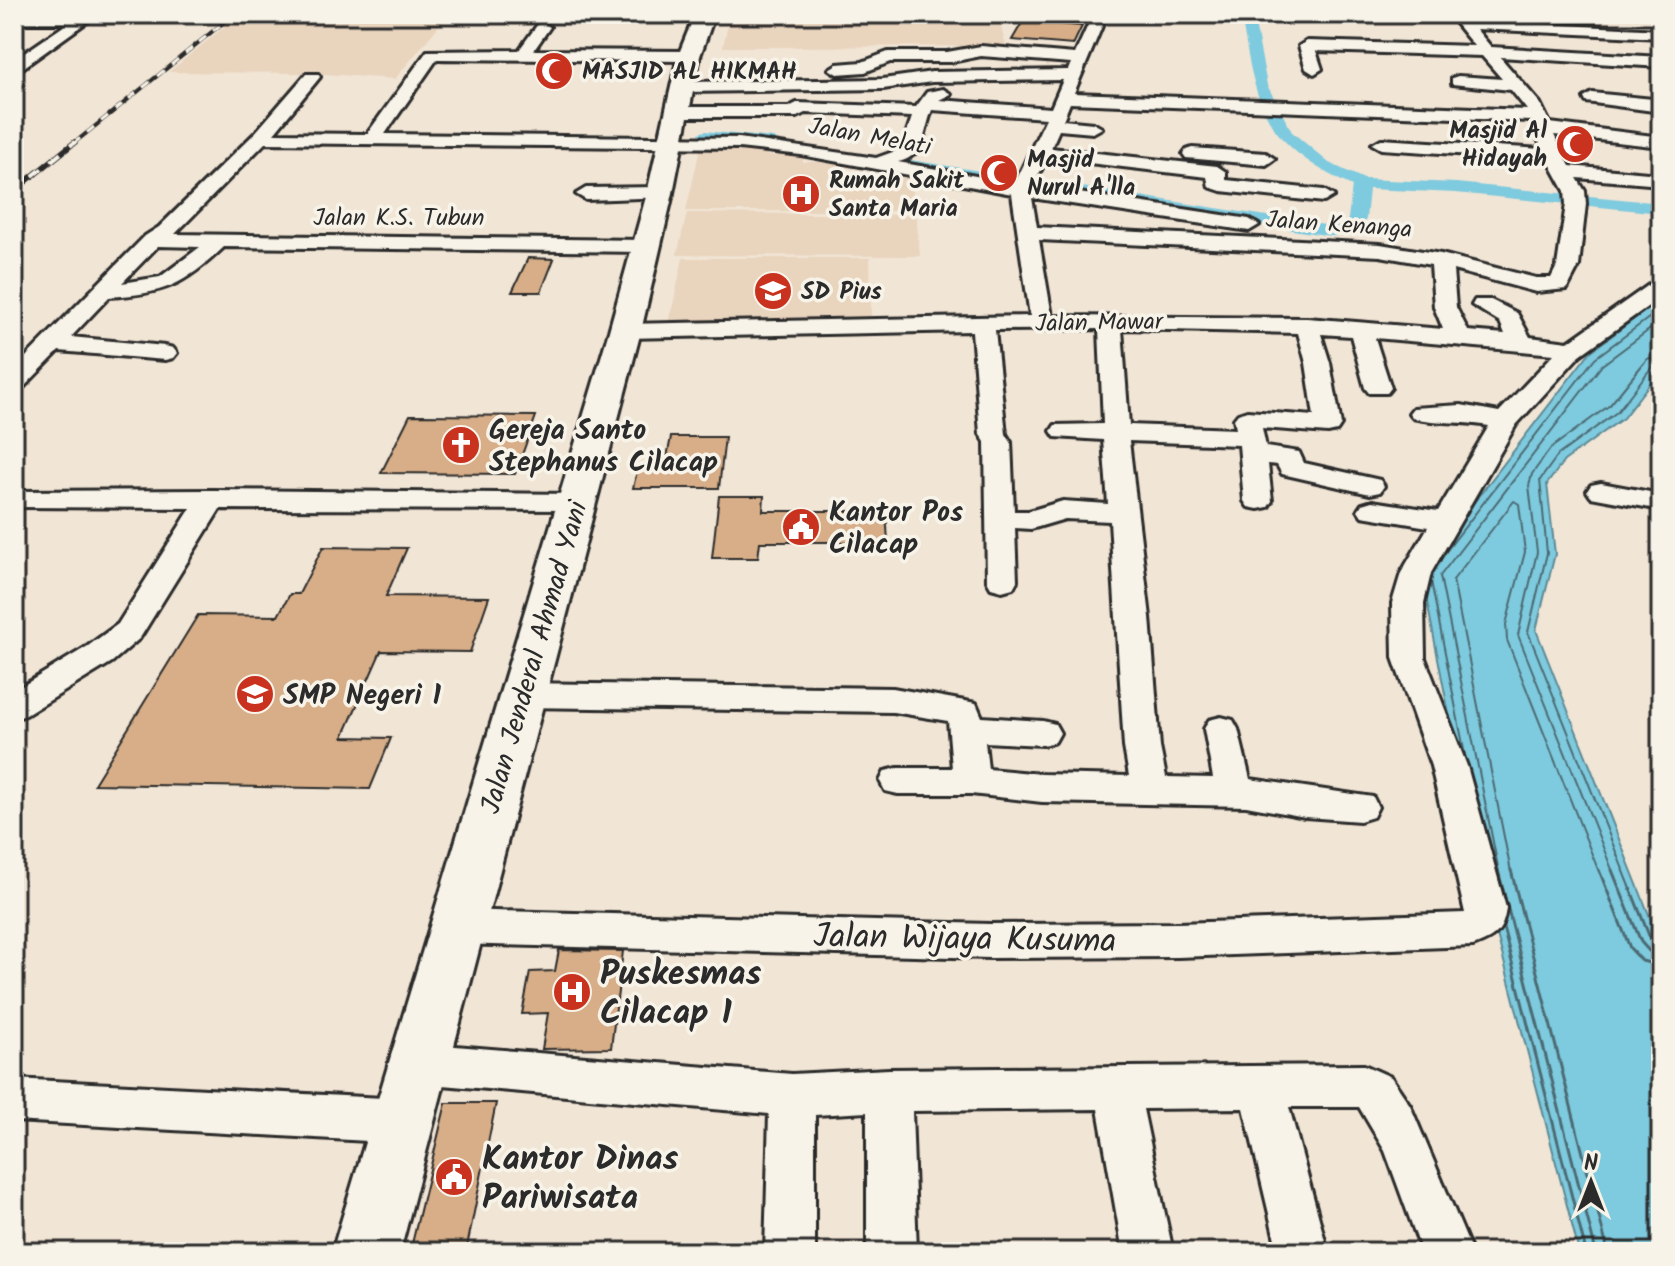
<svg xmlns="http://www.w3.org/2000/svg" width="1675" height="1266" viewBox="0 0 1675 1266" font-family="Kalam,sans-serif">
<rect width="100%" height="100%" fill="#f1e5d5"/>
<filter id="ink" filterUnits="userSpaceOnUse"><feTurbulence type="fractalNoise" baseFrequency=".0125" numOctaves="2"/><feDisplacementMap in="SourceGraphic" scale="16" xChannelSelector="R" yChannelSelector="G"/><feConvolveMatrix kernelMatrix="1 2 1 2 8 2 1 2 1" color-interpolation-filters="sRGB"/></filter>
<g filter="url(#ink)">
<path fill="#e9d4be" d="M240,14H425L447,16L395,79L310,73L169,72Z
M729,19H931L933,24H1000L1006,46L723,47Z
M700,149H768L767,156H803V162H844L845,178H911L914,211H686Z
M687,213L916,215L920,256L677,255Z
M683,258H870L871,324L669,323Z"/>
<path fill="#7ecade" stroke="#5d8a96" stroke-width="2" d="M1661,299V369L1623,418L1564,461L1547,484L1555,554L1536,630L1661,945V1252H1579L1476,853L1421,571L1590,352Z"/>
<g fill="none" stroke-linecap="round" stroke-linejoin="round">
<path stroke="#4c6b73" stroke-width="2" d="M1444,554L1595,358L1661,309
M1431,581L1465,755
M1499,872L1440,576L1602,365L1661,321
M1511,872L1453,580L1514,501L1519,504L1525,552L1506,624L1507,640L1599,872
M1613,872L1518,635L1537,552L1529,486L1532,474L1551,448L1610,405L1647,359L1661,355
M1624,872L1528,632L1547,553L1540,480L1558,455L1617,412L1651,368L1661,365"/>
<path stroke="#4c6b73" stroke-width="3" d="M1498,870L1596,1252
M1511,870L1608,1252
M1599,870L1630,948L1642,961L1661,966
M1612,870L1641,942L1649,951L1661,954
M1623,870L1650,938L1661,944
M1503,927L1586,1252"/>
<path fill="#7ecade" fill-rule="evenodd" d="M1241,14H1253L1267,85L1292,132L1329,163L1364,179L1456,183L1661,203V213L1456,193L1369,189L1366,219L1356,234L1331,236L897,168L889,163L897,158L1331,226L1344,225L1348,219L1352,186C1262,143 1256,107 1241,14Z
M705,131L773,138L781,143L773,148L699,139V133Z"/>
</g>
<path fill="#d7ae88" stroke="#2b2b2b" stroke-width="2" d="M1023,21L1082,26L1073,45L1012,40Z
M528,258L554,259L541,292H512Z
M410,415L536,416L515,474L381,473Z
M671,437H725L719,488H633L638,467H665Z
M719,496H764L763,511H886L888,542H760L758,558H712Z
M323,547L407,548L386,596L489,597L470,652L381,651L343,737L391,738L370,789L94,784L198,615L278,616L290,594H299Z
M559,950L623,951L611,1048L542,1049L548,1013L522,1014L530,972L555,971Z
M446,1103H496L466,1252H410Z"/>
<g fill="none" stroke-linecap="round" stroke-linejoin="round">
<g stroke="#2b2b2b" stroke-width="6">
<path id="street" d="M98,14L20,70L14,72V60L68,23H14V15Z
M1093,14H1107L1074,93L1527,110L1511,90L1452,84V78L1458,76L1502,79L1482,56L1316,51L1322,69L1314,74L1306,69L1299,46L1307,41L1474,46L1453,20H1400L1395,19L1394,14H1463L1468,20L1661,30V38L1476,29L1491,47L1661,57V67L1500,57L1540,103L1550,123L1661,137V147L1554,135L1570,166L1659,174L1661,185L1577,178L1585,191L1586,204L1579,266L1567,289L1536,292L1453,270L1456,307L1468,331L1505,334L1500,322L1472,305L1475,300H1491L1517,313L1530,337L1568,342L1653,282L1661,280V297L1580,355L1516,425L1431,573L1424,603L1425,658L1467,766L1506,908C1503,932 1495,938 1473,946L1178,957L990,958L457,944L443,939L437,927L443,915L457,910L990,924L1178,923L1465,913L1431,766L1393,658L1392,603L1401,573L1428,527L1362,516L1358,510L1362,504L1372,501L1438,511L1489,426C1464,421 1437,424 1413,418L1409,413L1413,408L1461,405L1499,412L1554,354L1375,338L1391,388L1387,393H1369L1365,388L1351,336L1321,334L1330,363L1341,425L1337,431L1328,433L1262,428L1266,447L1299,452L1304,463L1380,480L1384,486L1380,492L1370,494L1282,474L1277,465L1268,464L1272,501L1268,507L1258,509L1248,507L1244,501L1239,445L1129,441L1150,617L1160,747L1166,777L1213,778L1204,729L1209,720L1221,717L1233,720L1238,729L1250,779L1373,797L1378,807L1373,817L1360,821L1305,817L1246,806L1042,802L971,794H898L885,791L880,781L885,771L898,768H952L948,721L893,712L520,707L508,703L503,695L508,687L520,683L893,688L976,703L982,717L1043,721L1055,724L1060,733L1055,742L1043,745L985,742L988,769L1042,774L1129,776L1124,747L1110,521L1065,519L1031,529L1015,528L1017,581L1013,588L1002,591L991,588L987,581L985,442L980,434L972,331L625,338L617,336L613,331L617,326L625,324L1030,316L1012,194L801,155L739,148L265,143L175,234L645,240L655,246L645,252L224,247C184,285 164,294 109,297L71,337L165,346L173,348L177,353L173,358L165,360L59,351L23,388L14,390V369L145,236L159,227L254,134L306,74H318L320,77L274,133L367,134L427,51L519,50L538,24L543,23L550,27L534,50L689,51L697,56L689,61L437,59L385,134L739,138L876,158L901,149L912,117L805,113L797,117H679L670,112L679,107H789L797,103L916,107L927,92L943,89L951,94L939,100L1051,108L1063,80L932,82L883,89L685,92L677,87L685,82L883,79L932,72L1068,70L1071,63L981,56L951,62H890L865,72L837,74L829,69L837,64L862,62L888,52H947L981,46L1075,54ZM1070,103L1531,121L1542,149L1381,139L1372,144L1381,149L1548,160L1565,191L1566,204L1557,266L1551,278H1536L1441,254L1380,244L1037,227L1032,198L1249,231L1259,225L1249,219L1033,186L1047,158L1207,177L1209,187L1221,191L1324,202L1334,196L1324,190L1226,180V172L1217,166L1051,148L1059,130L1093,133L1102,128L1093,123L1063,120ZM932,110L1046,118L1015,183L898,162C926,156 923,132 932,110ZM1039,240L1380,256L1431,265L1434,307L1443,329L1307,318L1052,316ZM158,246L200,247L160,277L122,283ZM1099,329L1103,424L1055,425L1051,431L1055,437L1103,440L1108,504L1063,501L1029,511H1014L1011,442L1006,434L995,330ZM1122,329L1298,333L1306,363L1314,416L1247,411L1238,414L1234,419L1236,429L1129,425Z
M1592,93L1653,99L1661,102V112L1586,102L1584,98Z
M1192,148L1266,153L1275,159L1266,165L1186,158L1183,154L1186,150Z
M660,187L667,189L670,193L667,197L586,200L576,194L586,188Z
M1601,483L1661,494V510L1591,497L1587,491L1591,485Z
M212,490L576,494L586,496L590,502L586,508L576,510L220,509L140,638L112,662L26,715L14,719V691L88,646L118,624L191,508L14,507V491Z
M419,1043L792,1074L889,1069L1364,1065L1391,1077L1410,1105L1472,1252H1422L1385,1151L1359,1107H1289L1328,1252H1278L1244,1108L1143,1109L1173,1252H1123L1098,1109L912,1111L917,1252H867V1112L815,1115V1252H765L769,1114L419,1083L403,1077L397,1063L403,1049Z
M14,1079L403,1099L419,1106L426,1121L419,1136L403,1143L14,1121Z"/>
</g>
<g stroke="#2b2b2b" stroke-width="6">
<path id="secondary" d="M695,14H715L700,56L673,193L641,331L400,1252H332L609,331L647,193L678,56Z"/>
</g>
<use href="#street" fill="#f7f3e8" fill-rule="evenodd"/>
<use href="#secondary" fill="#f7f3e8" fill-rule="evenodd"/>
<g stroke="#2b2b2b" stroke-width="4">
<path id="rail-far1" d="M73,144L234,14"/>
</g>
<g stroke="#2b2b2b" stroke-width="6">
<path id="rail" d="M14,191L75,142"/>
</g>
<use href="#rail-far1" stroke="#f7f3e8" stroke-width="3" stroke-dasharray="9" stroke-linecap="butt"/>
<use href="#rail" stroke="#f7f3e8" stroke-width="4" stroke-dasharray="12" stroke-linecap="butt"/>
</g>
</g>
<defs>
<g id="mosque-disc" transform="scale(2)"><circle r="9.5" fill="#c8321e" stroke="#f7f3e8"/><path d="M3.5-4.9A6 6 0 1 0 3.5 4.9A5 5 0 1 1 3.5-4.9Z" fill="#fff"/></g>
<g id="hospital-disc" transform="scale(2)"><circle r="9.5" fill="#c8321e" stroke="#f7f3e8"/><path d="M-5-5h3v3.5h4V-5h3V5h-3V1.5h-4V5h-3Z" fill="#fff"/></g>
<g id="school-disc" transform="scale(2)"><circle r="9.5" fill="#c8321e" stroke="#f7f3e8"/><path d="M0-5L7-2L0 1L-7-2ZM-4 1L0 2.5L4 1V4Q0 6-4 4Z" fill="#fff"/></g>
<g id="church-disc" transform="scale(2)"><circle r="9.5" fill="#c8321e" stroke="#f7f3e8"/><path d="M-1.2-6h2.4v3.5h3.3v2.4h-3.3V6h-2.4V-.1h-3.3v-2.4h3.3Z" fill="#fff"/></g>
<g id="civic-disc" transform="scale(2)"><circle r="9.5" fill="#c8321e" stroke="#f7f3e8"/><path d="M-.6-6.5H3V-4.5H.6V-3L4-1V1h2V6H-6V1h2V-1L-.6-3ZM-1.2 2.5V6h2.4V2.5Z" fill="#fff"/></g>
</defs>
<g fill-rule="evenodd">
<use href="#mosque-disc" x="554" y="71"/>
<use href="#mosque-disc" x="1575" y="144"/>
<use href="#mosque-disc" x="999" y="173"/>
<use href="#hospital-disc" x="801" y="194"/>
<use href="#school-disc" x="773" y="291"/>
<use href="#church-disc" x="461" y="445"/>
<use href="#civic-disc" x="801" y="527"/>
<use href="#school-disc" x="255" y="694"/>
<use href="#hospital-disc" x="572" y="992"/>
<use href="#civic-disc" x="454" y="1177"/>
</g>
<g text-anchor="middle" stroke-width="7" stroke-linejoin="round" paint-order="stroke">
<g font-size="24" font-weight="bold" fill="#2b2b2b" stroke="#f7f3e8" text-anchor="start">
<text x="582" y="79">MASJID AL HIKMAH</text>
<text x="1547" y="138" text-anchor="end">Masjid Al<tspan x="1547" dy="28">Hidayah</tspan></text>
<text x="1027" y="167">Masjid<tspan x="1027" dy="28">Nurul A'lla</tspan></text>
<text x="829" y="188">Rumah Sakit<tspan x="829" dy="28">Santa Maria</tspan></text>
<text x="801" y="299">SD Pius</text>
</g>
<g font-size="24" fill="#2b2b2b" stroke="#f7f3e8">
<text transform="translate(870 136) rotate(10)" y="8">Jalan Melati</text>
<text x="399" y="225">Jalan K.S. Tubun</text>
<text transform="translate(1339 224) rotate(4)" y="8">Jalan Kenanga</text>
<text transform="translate(1099 322) rotate(-1)" y="8">Jalan Mawar</text>
</g>
<g font-size="28" font-weight="bold" fill="#2b2b2b" stroke="#f7f3e8" text-anchor="start">
<text x="489" y="439">Gereja Santo<tspan x="489" dy="32">Stephanus Cilacap</tspan></text>
<text x="829" y="521">Kantor Pos<tspan x="829" dy="32">Cilacap</tspan></text>
<text x="283" y="704">SMP Negeri 1</text>
</g>
<g font-size="28" fill="#2b2b2b" stroke="#f7f3e8">
<text transform="translate(533 657) rotate(-74)" y="10">Jalan Jenderal Ahmad Yani</text>
</g>
<g font-size="34" fill="#2b2b2b" stroke="#f7f3e8">
<text transform="translate(965 937) rotate(1)" y="12">Jalan Wijaya Kusuma</text>
</g>
<g font-size="34" font-weight="bold" fill="#2b2b2b" stroke="#f7f3e8" text-anchor="start">
<text x="600" y="984">Puskesmas<tspan x="600" dy="39">Cilacap 1</tspan></text>
<text x="482" y="1169">Kantor Dinas<tspan x="482" dy="39">Pariwisata</tspan></text>
</g>
</g>
<rect width="1675" height="1266" fill="none" stroke="#f7f3e8" stroke-width="48"/>
<rect x="24" y="24" width="1627" height="1218" fill="none" stroke="#2b2b2b" stroke-width="3" filter="url(#ink)"/>
<g transform="translate(1591 1182)" stroke="#f7f3e8" stroke-width="6" paint-order="stroke">
<path d="M0-6L14 30L0 20L-14 30Z" fill="#2b2b2b"/>
<text y="-12" font-size="22" font-weight="bold" text-anchor="middle" fill="#2b2b2b">N</text>
</g>
</svg>
